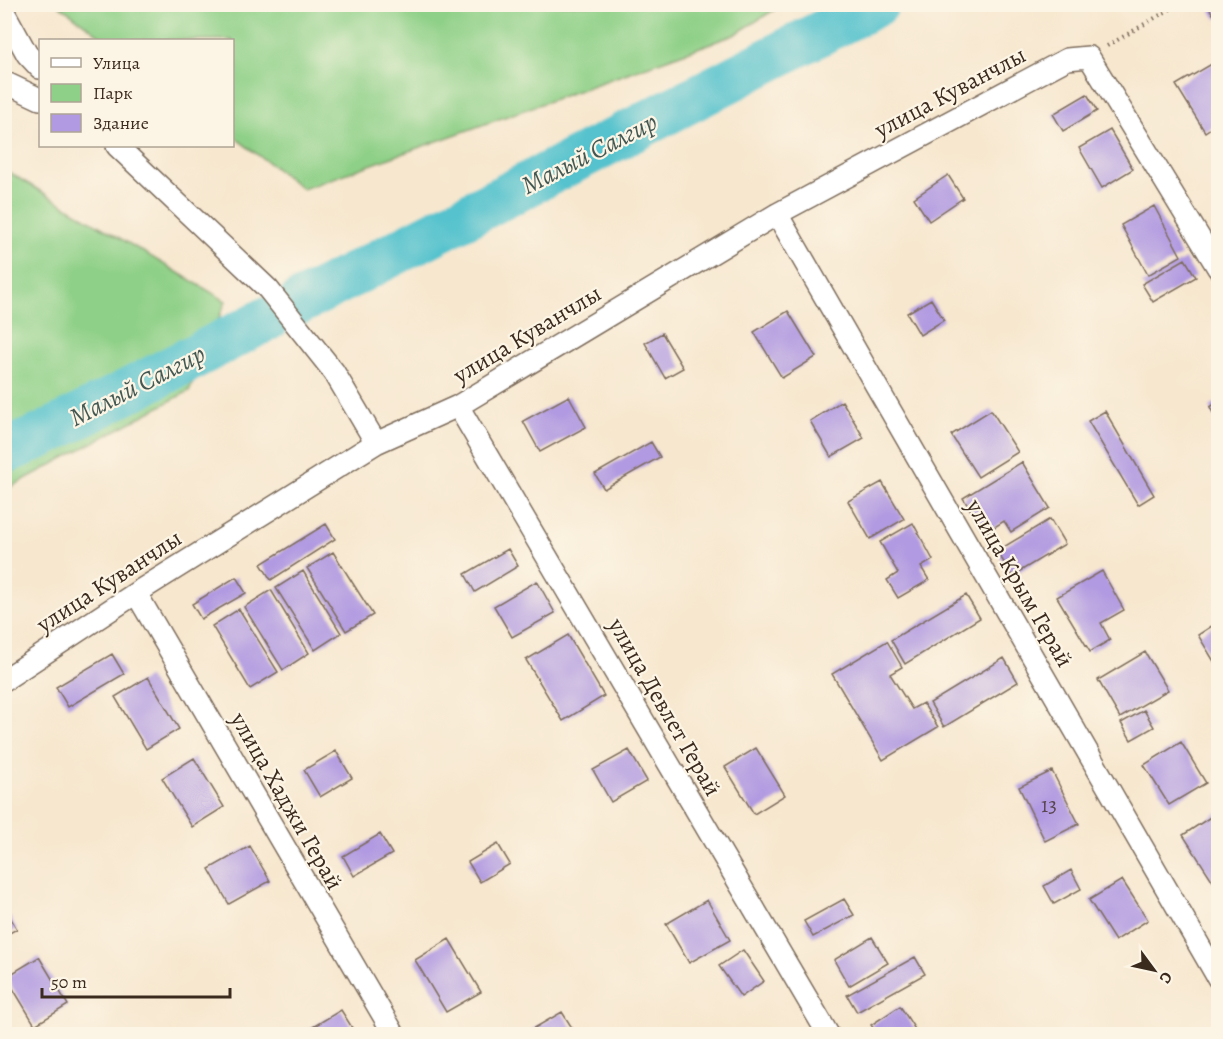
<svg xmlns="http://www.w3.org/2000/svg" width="1223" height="1039" viewBox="0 0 1223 1039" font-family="Alegreya,serif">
<rect width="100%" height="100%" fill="#fcf5e5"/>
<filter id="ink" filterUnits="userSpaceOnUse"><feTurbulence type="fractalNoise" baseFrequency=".0167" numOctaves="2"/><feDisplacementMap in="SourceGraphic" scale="12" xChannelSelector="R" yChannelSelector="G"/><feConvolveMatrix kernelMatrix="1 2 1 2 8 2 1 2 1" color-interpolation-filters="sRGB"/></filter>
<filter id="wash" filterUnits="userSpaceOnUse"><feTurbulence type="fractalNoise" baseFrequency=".008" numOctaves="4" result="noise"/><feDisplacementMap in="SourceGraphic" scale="24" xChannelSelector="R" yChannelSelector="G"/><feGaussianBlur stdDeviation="1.35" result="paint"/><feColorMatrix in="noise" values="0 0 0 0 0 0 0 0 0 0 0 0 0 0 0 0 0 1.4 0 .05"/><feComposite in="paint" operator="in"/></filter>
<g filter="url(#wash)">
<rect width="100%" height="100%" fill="#f7e7cf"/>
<path fill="#8ed087" stroke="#647d52" stroke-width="1.5" d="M59,5H782L734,35L303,189L233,136L232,40H106Z
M5,170L226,301L189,391L5,490Z"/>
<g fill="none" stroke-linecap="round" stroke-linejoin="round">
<path stroke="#55c2cd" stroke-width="45" d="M300,302L877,4
M4,452L43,435L269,318"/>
</g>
<g id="blocks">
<path fill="#b19ae1" d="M1214,4H1218L1217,20L1209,8Z
M1215,62L1218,69V123L1205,132L1176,85Z
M1087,94L1097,111L1063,131L1053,114Z
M1110,130L1133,169L1102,188L1079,148Z
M948,175L963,198L929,221L914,198Z
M1154,206L1181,256L1148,275L1121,225Z
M1185,259L1196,277L1153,302L1142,284Z
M931,299L944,320L920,335L907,313Z
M788,311L816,357L782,378L754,332Z
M662,333L683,368L665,378L645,343Z
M569,396L586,427L540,452L523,421Z
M842,401L864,438L831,457L810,421Z
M1218,402V423L1210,407Z
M991,410L1018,452L978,477L951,435Z
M1105,411L1154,495L1138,505L1088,421Z
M651,442L660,457L604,489L595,474Z
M1022,462L1050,508L1011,532L1004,521L985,533L963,498Z
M882,482L904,519L870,539L848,501Z
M1050,519L1065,544L1012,576L997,551Z
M913,523L933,560L921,567L929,580L898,598L887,580L898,573L880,542Z
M326,524L335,539L271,580L261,564Z
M508,549L518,566L475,592L465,574Z
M333,552L373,615L346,631L307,568Z
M303,571L341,633L315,650L276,588Z
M1102,571L1124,610L1101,623L1110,640L1090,652L1057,597Z
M236,577L246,593L201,619L192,604Z
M537,581L555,613L512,637L494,606Z
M271,590L309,653L283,670L244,607Z
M966,595L980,618L905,664L891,640Z
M239,609L278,672L250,689L212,626Z
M1218,622V668L1198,635Z
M568,635L604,696L563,721L526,660Z
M887,641L902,667L890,674L912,709L923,703L938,727L883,760L832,674Z
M1145,652L1168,690L1120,718L1098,680Z
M112,654L124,674L68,707L56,687Z
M1004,658L1018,682L944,727L930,703Z
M148,677L179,729L146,749L115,697Z
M1144,710L1154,727L1131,740L1121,723Z
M1181,742L1206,783L1169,805L1144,765Z
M756,748L785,795L754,814L725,767Z
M629,750L647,781L611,802L593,770Z
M336,751L352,778L320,797L304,770Z
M194,758L224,807L192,827L162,778Z
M1052,771L1079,824L1045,841L1019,787Z
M1218,812V880L1214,883L1183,835Z
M380,834L392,854L354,876L343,856Z
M498,844L510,864L480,882L468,862Z
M250,846L270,881L229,904L209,869Z
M1071,870L1081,889L1054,904L1044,886Z
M1122,880L1148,920L1115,941L1089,900Z
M844,899L854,915L813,937L804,921Z
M707,900L730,940L689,963L666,924Z
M4,907L17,929L4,936Z
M872,937L888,963L849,986L834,960Z
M449,939L481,992L446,1012L415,960Z
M743,950L764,981L741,997L719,966Z
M39,957L68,1005L35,1025L6,977Z
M915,957L925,974L857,1012L847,995Z
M900,1006L918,1034H877L871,1025Z
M341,1010L356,1034H308L306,1031Z
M562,1012L576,1034H524Z"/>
</g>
</g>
<g filter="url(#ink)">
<use href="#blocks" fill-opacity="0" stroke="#7d6c5c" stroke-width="1.5"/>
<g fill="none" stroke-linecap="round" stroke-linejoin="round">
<g stroke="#7d6c5c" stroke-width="24">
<path id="street" d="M4,12L27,54L40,68
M4,82L40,99
M117,146L268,289L334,372L376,443
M777,214L1218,978
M458,406L828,1034
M136,593L394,1034
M4,680L136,593L376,443L458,406L777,214L1067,59L1089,57L1218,268"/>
</g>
<path stroke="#7d6c5c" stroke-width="4" stroke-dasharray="1.5 4.5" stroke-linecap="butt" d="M1107,46L1179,4"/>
<use href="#street" stroke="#fff" stroke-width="21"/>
</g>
</g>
<g text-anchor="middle" stroke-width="4.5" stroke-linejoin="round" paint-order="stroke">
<g font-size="21" fill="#58464f">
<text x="1049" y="812">13</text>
</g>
<g font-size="24" fill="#3b2a1e" stroke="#fcf5e5">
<text transform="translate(950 92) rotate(-28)" y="8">улица Куванчлы</text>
<text transform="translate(527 334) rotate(-31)" y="8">улица Куванчлы</text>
<text transform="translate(109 581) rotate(-33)" y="8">улица Куванчлы</text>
<text transform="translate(1020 583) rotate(60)" y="8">улица Крым Герай</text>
<text transform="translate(665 707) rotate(60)" y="8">улица Девлет Герай</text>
<text transform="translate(287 801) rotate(60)" y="8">улица Хаджи Герай</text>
</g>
<g font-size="26" font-style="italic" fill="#435853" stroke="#fcf5e5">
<text transform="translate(589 153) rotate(-27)" y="9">Малый Салгир</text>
<text transform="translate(137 385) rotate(-27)" y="9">Малый Салгир</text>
</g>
</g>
<rect width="1223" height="1039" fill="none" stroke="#fcf5e5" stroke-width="24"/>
<rect x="39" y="39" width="195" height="108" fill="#fcf5e5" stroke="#afa495" stroke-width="1.5"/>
<rect x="51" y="58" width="30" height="9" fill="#ffffff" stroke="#afa495" stroke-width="1.5"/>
<text x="93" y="69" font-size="18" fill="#3b2a1e">Улица</text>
<rect x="51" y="84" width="30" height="18" fill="#8ed087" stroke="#afa495" stroke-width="1.5"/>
<text x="93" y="99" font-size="18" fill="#3b2a1e">Парк</text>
<rect x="51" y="114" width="30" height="18" fill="#b19ae1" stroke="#afa495" stroke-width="1.5"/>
<text x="93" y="129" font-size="18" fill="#3b2a1e">Здание</text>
<g transform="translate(1154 970) rotate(123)" stroke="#fcf5e5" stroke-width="4.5" paint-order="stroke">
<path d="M0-4.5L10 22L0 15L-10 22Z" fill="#3b2a1e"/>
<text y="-9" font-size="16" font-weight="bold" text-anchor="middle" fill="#3b2a1e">С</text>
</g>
<path d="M42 988v9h188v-9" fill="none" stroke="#3b2a1e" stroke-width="3"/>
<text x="51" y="988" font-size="18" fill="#3b2a1e" stroke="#fcf5e5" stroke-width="4.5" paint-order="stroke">50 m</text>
</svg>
